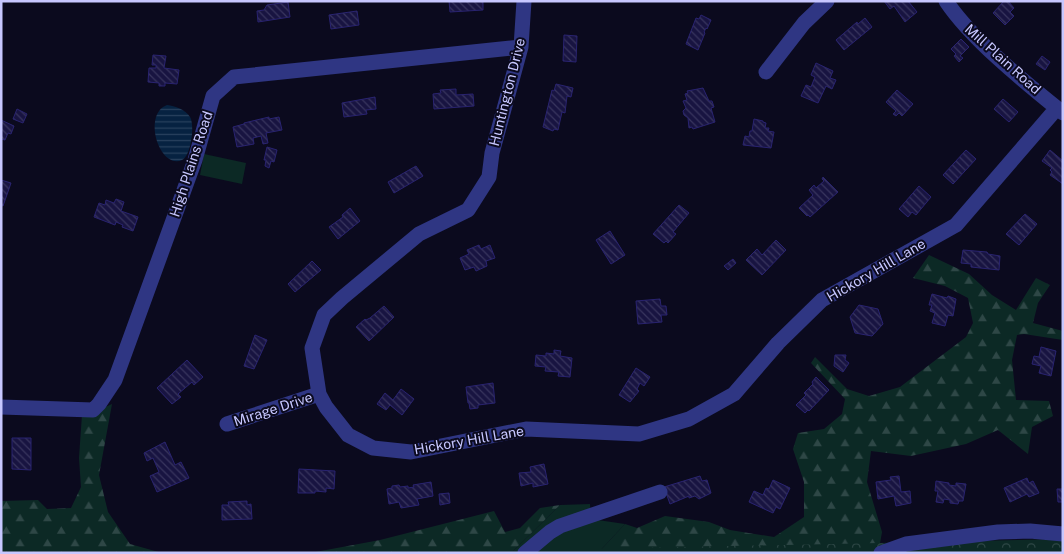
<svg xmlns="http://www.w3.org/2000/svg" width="1064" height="554" viewBox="0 0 1064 554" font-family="'Public Sans',sans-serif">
<defs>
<pattern id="forest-firs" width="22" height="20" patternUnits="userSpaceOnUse" patternTransform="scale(1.25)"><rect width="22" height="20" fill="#0c2925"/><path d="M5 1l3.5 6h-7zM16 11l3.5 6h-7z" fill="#2e4746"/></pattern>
<pattern id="park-crowns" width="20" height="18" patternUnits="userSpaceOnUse" patternTransform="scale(1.25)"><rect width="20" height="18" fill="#0c2925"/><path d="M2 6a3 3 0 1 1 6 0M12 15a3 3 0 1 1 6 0" fill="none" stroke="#2e4746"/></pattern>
<pattern id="water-rules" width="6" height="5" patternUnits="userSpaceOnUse" patternTransform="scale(1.25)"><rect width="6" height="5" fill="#062241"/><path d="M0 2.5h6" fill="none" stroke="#29415e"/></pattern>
<pattern id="building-back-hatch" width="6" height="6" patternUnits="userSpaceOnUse" patternTransform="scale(1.25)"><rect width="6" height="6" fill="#181441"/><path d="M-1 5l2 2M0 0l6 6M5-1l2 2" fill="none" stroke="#38355e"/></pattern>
</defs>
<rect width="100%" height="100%" fill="#0b0a1e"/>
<path fill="#0c2925" d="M204,154L246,163L242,184L200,175Z
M590,504L591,519L625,524L598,553H511L560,505Z"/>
<path fill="url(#forest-firs)" d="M929,255L969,274L992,295L1016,310L1036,278L1050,285L1038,303L1033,323L1063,331V340L1024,334L1017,335L1012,360L1016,400L1049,401L1053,416L1032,427L1028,454L998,430L966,444L911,456L871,451L867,482L882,532L879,549L871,553H598L625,524L637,528L665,516L709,522L730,530L774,537L804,517V482L793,449L798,433L824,429L842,414L845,399L811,363L815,357L847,389L869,396L900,387L966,337L973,323L968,298L945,286L913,278Z
M112,404L99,475L108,512L130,544L162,553H1V501L38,500L47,509L71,508L81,487L79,458L82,415L95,412Z
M560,505L511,553H310L380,540L494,511L505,532L520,528L540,508Z"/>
<path fill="url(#park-crowns)" d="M1063,539V553H405Z"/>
<path fill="url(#water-rules)" d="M167,105C175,106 185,109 190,117C195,125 191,156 182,160C159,170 142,114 167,105Z"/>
<path fill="url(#building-back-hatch)" stroke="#292370" d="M449,1H483V10L450,12Z
M884,1H908L917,12L905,22L894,6L890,9Z
M1004,1H1008L1014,8L1010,12L1014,16L1005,25L993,13Z
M288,2L290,17L258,22L257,11L264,10L267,5Z
M357,11L359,25L331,29L329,15Z
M701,15L711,20L707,29L706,28L704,32L705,33L698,50L686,44L696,18L699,19Z
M865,18L872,27L844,50L836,40L857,22L858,24Z
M564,35L577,36L576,62L563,61Z
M961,39L969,47L960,56L963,58L959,62L954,56L956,54L951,49Z
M153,55L166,56L164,68L179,70L177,84L165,83V86H159V83L148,82L149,68H156V65H152Z
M1042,56L1050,62L1045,70L1036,64Z
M816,63L833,71L830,78L836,80L832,89L826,86L818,103L801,96L806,85L811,87L815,77L811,75Z
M556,84L573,88L571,97L567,96L565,113L562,112L558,130L554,129L553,131L543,127L552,90L554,91Z
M703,88L709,101H712L714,107L711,108L715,122L693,129L692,127L689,128L688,118L684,115L683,111L686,108L683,101L687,100L685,94L688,93L687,91Z
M456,89V95L473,94L474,106L434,109L433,94L441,93L440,90Z
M897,90L913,104L902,116L899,113L896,116L893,114L896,111L886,102Z
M375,97L376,109L366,110L367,114L344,117L342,103Z
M1003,99L1018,112L1009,122L994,109Z
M17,109L27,114L23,123L13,119Z
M269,117V119L279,117L282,130L266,133L268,143L263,144L261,136L253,138L254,144L237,147L233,127L244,124V123Z
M754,119L763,121V122L766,123L765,128H769L768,131L774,132L771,148L743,145L745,136L749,137L750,131H752Z
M1,120L14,126L11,134L8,133L5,140L1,139Z
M267,147L277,150L274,162L271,161L269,168L265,166L266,160H264Z
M966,150L976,159L953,184L943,175Z
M1050,150L1063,161V184L1050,175L1052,172L1050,170L1052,168L1042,161Z
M416,166L423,176L394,193L388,182Z
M823,177L838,192L810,217L808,215L807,216L799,208L813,195L809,190L814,185L816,188L824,181L822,179Z
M1,180L11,183L3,206L1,205Z
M919,186L931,197L916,215L912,212L908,217L899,209Z
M116,199L124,202L121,211L138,217L133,231L122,227L123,225L116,222L115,225L94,217L99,203L105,205L106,200L114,203Z
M679,205L689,213L673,232L676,234L668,243L666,241L664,243L653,234Z
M350,208L360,221L338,239L329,227L343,217L342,215Z
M1025,214L1037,224L1019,245L1006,234Z
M610,231L625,255L611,264L596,240Z
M776,240L786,250L762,275L746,260L757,249L762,255Z
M479,245L481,249L490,245L495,258L486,261L487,266L476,271L474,267L465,270L460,258L469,254L467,250Z
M963,250L987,252L988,254L1000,256L999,270L971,267V264L961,263Z
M733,259L736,263L728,270L724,266Z
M312,261L321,270L295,292L288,284Z
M932,294L947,298L948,296L956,299L953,316L948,315L945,326L932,323L935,313L930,311L932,305H929Z
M660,299L661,306H666L667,315H661L662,322L638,324L636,301Z
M859,305L878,309L883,324L872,336L855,333L850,317Z
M384,306L394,317L369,341L356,327L365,319L366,320L370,318Z
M255,335L267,340L254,369L244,366Z
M1041,347L1056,351L1051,376L1039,373L1041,366L1032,364L1034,356L1039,357Z
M554,350L561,351L560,356L572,358L570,377L558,376L559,372L545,371L546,367L535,366L536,355L546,356V353L554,354Z
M835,355H846L845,360L849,363L843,372L834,366Z
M187,360L203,377L194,385L192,382L178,394L181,397L172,404L157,388Z
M636,368L650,377L644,386L640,383L637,389L639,391L630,402L619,395Z
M816,377L829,390L809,411L808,410L805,413L796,405L806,395L804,393L813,384L812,382Z
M493,383L495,403L478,405V408L470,409L469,403H468L466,387Z
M401,389L414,399L402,415L390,405L386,410L377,404L385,393L393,400Z
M12,438H31V470L12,469Z
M165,442L175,465L181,462L189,478L157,492L150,476L159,472L153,458L147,461L144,453Z
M544,464L548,484L533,487V483L521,486L519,473L531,472L530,467Z
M299,469L335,471L334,489L326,488V492L315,491V493H298Z
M700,476L702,481L707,480L711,493L699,499L695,496L689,498V496L670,504L664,487Z
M899,476L901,492L910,491L911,503L896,506L894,496L878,499L876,482L891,480L890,477Z
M1027,478L1029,483L1033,481L1039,493L1029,497L1027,494L1010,502L1004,488Z
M773,480L790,488L780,509L776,507L773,513L749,502L754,491L763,495L766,488L769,489Z
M936,481L949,483V485L956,486V483L966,484L963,501H959L958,504L950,503V500L944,499L943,503L936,502L938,491H935Z
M431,482L433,496L417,499L419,505L401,508L399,502L389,504L387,489L392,488V486L399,485L400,487L408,486V488L414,487L413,485Z
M1057,489H1063V502H1058Z
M449,493L450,503L440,505L439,494Z
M247,501V505L251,504L252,519L222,520V505H229L228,502Z"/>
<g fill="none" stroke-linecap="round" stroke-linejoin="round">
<path stroke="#2f3683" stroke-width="15" d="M524,1L521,47L492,153L489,177L468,210L419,234L342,298L324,315L312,348L319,394L326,407L348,435L373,448L411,452L526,429L639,434L689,419L734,394L778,343L822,300L956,225L1057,108
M946,1C972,40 1026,83 1063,113
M766,72L804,23L827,1
M1,407L93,410L99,404L115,380L195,160L213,96L234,77L521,47
M227,424L319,394
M525,553L550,532L560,526L660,492
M881,553L906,544L998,532L1030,531L1063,534"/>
</g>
<g text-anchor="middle" stroke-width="4" stroke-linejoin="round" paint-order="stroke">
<g font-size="14" fill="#c7c7ff" stroke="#0b0a1e">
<text transform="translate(1003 59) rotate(42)" y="5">Mill Plain Road</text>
<text transform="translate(507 92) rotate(-76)" y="5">Huntington Drive</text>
<text transform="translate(191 164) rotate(-72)" y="5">High Plains Road</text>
<text transform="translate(876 270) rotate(-30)" y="5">Hickory Hill Lane</text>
<text transform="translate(273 409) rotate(-18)" y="5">Mirage Drive</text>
<text transform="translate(469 440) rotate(-10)" y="5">Hickory Hill Lane</text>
</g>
</g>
<rect width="1064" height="554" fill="none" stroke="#c7c7ff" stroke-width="5"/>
</svg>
